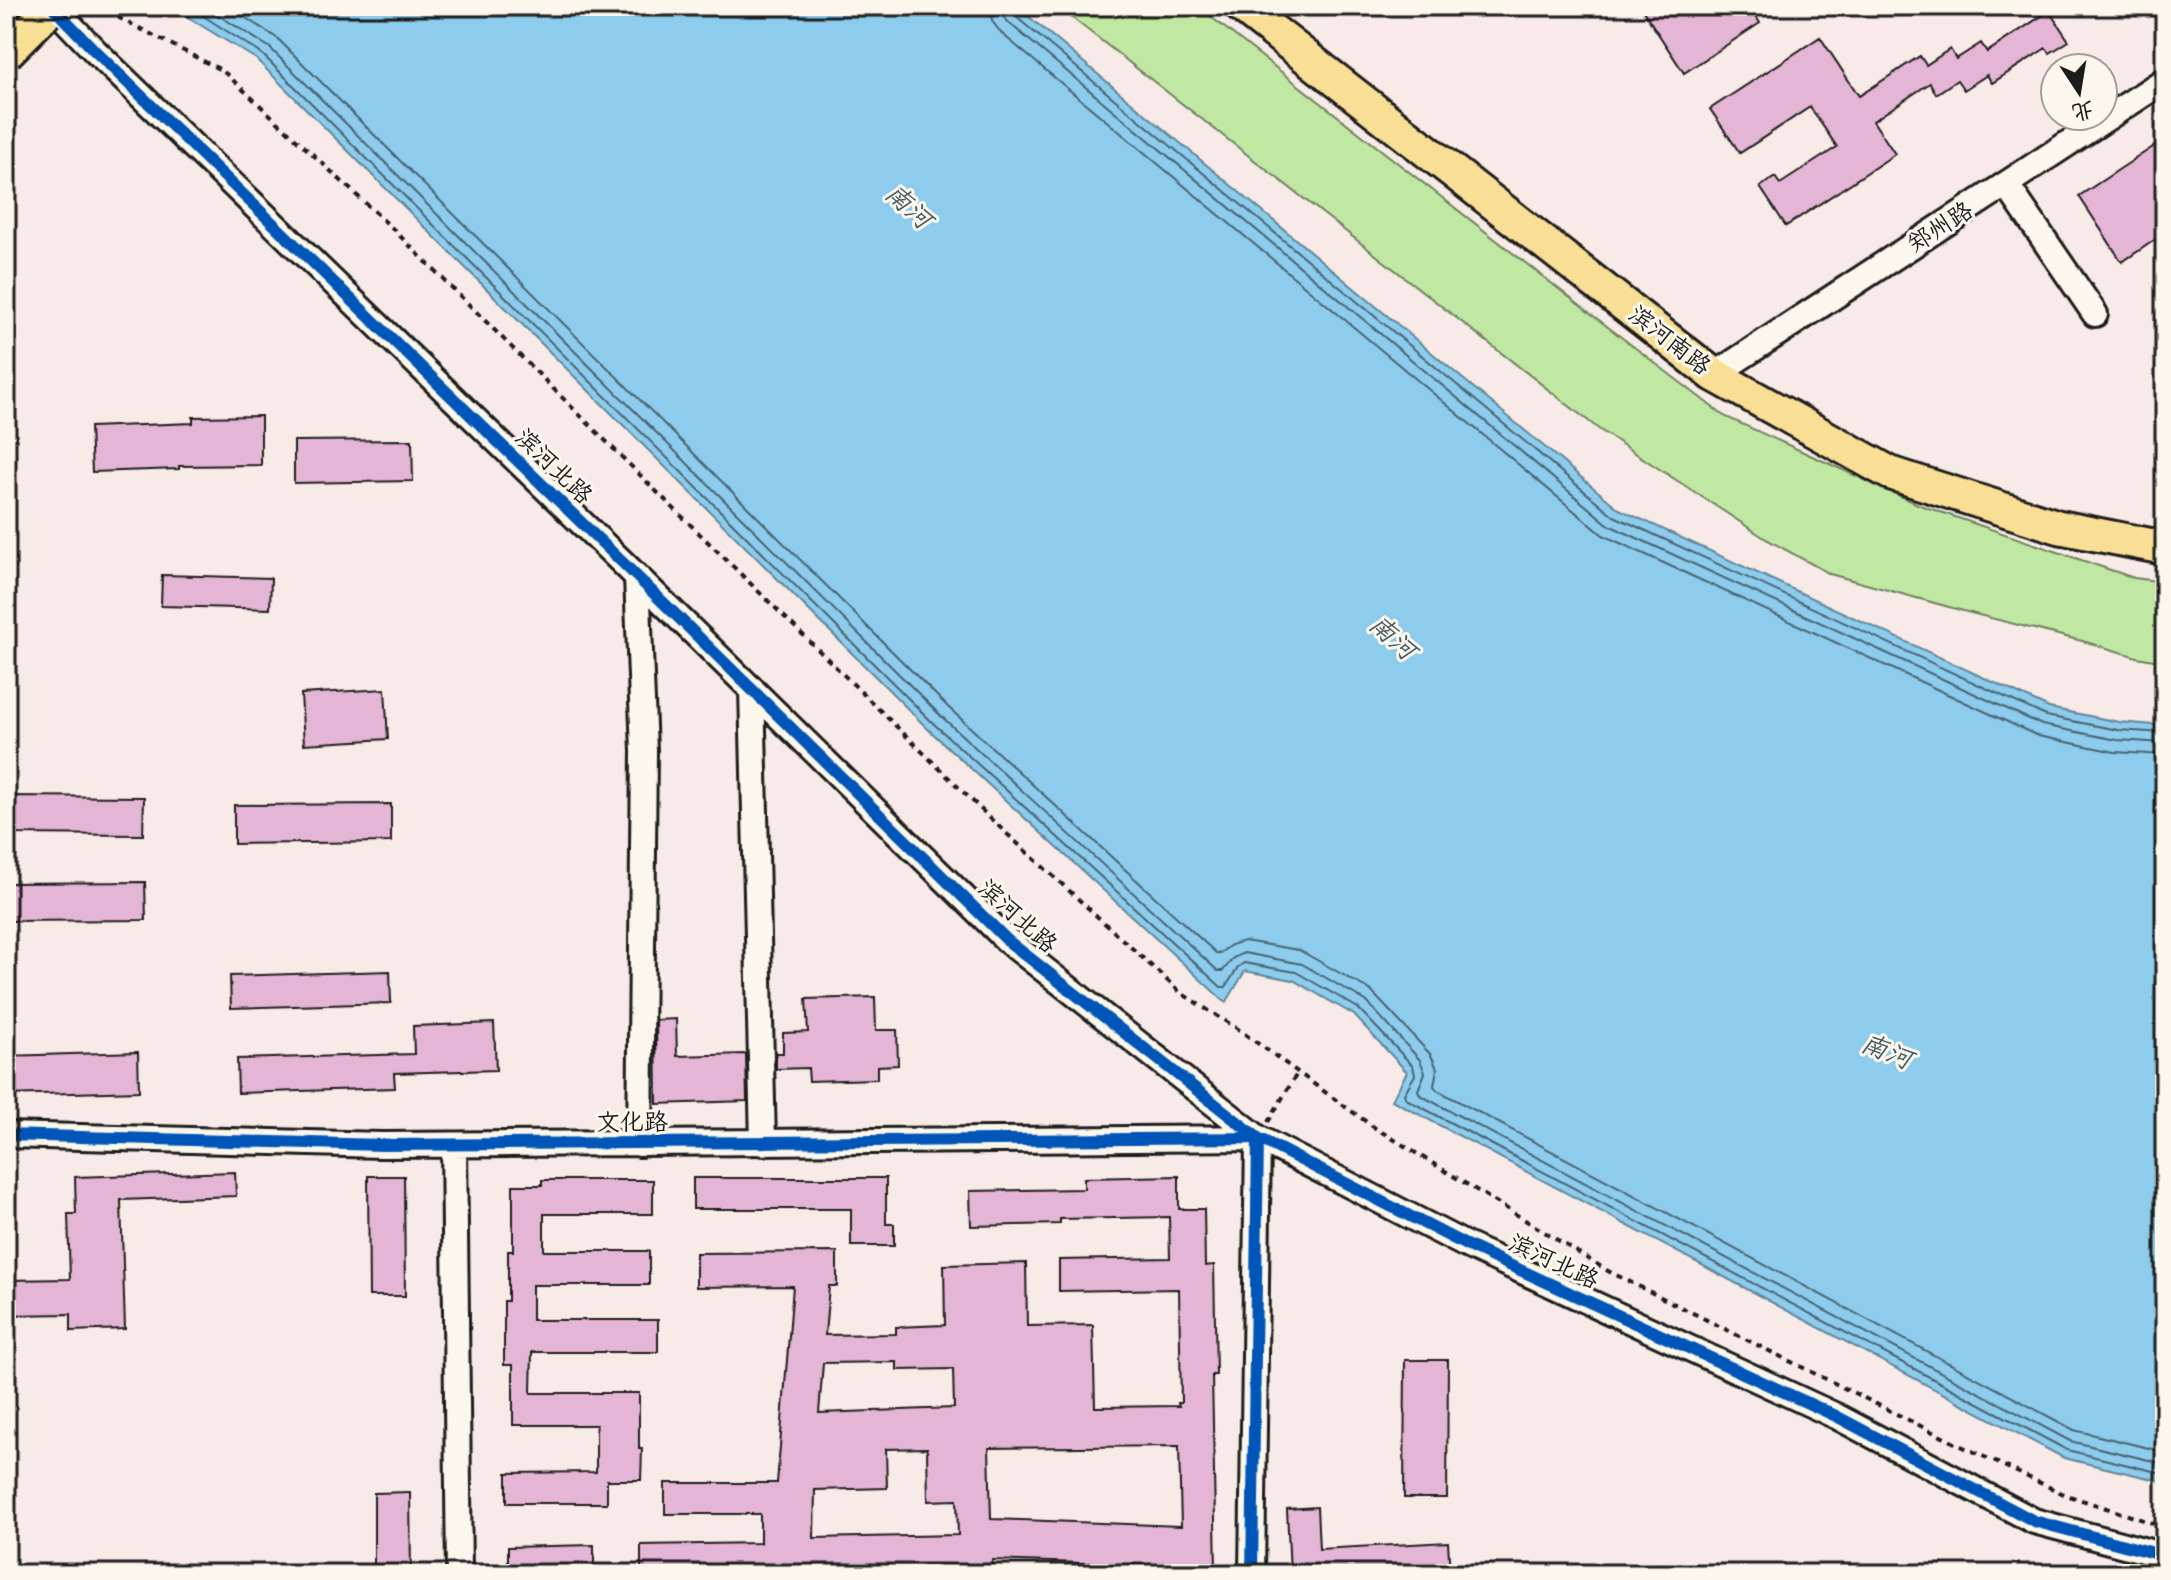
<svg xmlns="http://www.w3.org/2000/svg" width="2171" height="1580" viewBox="0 0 2171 1580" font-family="'Shantell Sans','LXGW WenKai TC',sans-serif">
<rect width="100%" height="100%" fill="#f7eae7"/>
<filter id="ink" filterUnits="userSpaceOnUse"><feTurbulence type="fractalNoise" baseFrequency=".0125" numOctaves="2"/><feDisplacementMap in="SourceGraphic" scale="16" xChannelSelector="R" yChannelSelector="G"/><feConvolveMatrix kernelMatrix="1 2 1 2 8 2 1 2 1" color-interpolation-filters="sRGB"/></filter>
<g filter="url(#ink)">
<path fill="#c1e8a2" stroke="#6e825f" stroke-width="2" d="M1057,6H1197L1578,304L1724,416L1920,505L2134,578L2165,582V662L2137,657L2086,642L1967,612L1830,574L1766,539L1600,430Z"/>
<path fill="#8dcced" stroke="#608699" stroke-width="2" d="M176,6H1016L1619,509L2049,708L2119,722L2165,726V1482L2064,1458L1392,1100L1407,1072L1354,1015L1293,980L1245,971L1226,1003L928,729L256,59L189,18Z"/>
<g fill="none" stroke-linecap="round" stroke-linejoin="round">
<path stroke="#496270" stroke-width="2" d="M188,6L262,54L934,724L1221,987H1226L1238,967L1244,963L1296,972L1358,1008L1413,1066L1415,1075L1404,1094L1406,1099L2067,1450L2165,1474
M204,6L269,47L941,716L1218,971H1223L1233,958L1244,953L1302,964L1366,1001L1420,1060L1425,1073L1418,1090L1420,1095L2070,1441L2165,1464
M227,6L277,38L949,708L1216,953H1220L1231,945L1244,941L1299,950L1370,990L1431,1055L1437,1069L1434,1086L1437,1090L2074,1430L2165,1452
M990,6L992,21L1001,33L1603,535L2038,736L2115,752L2165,755
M1002,6L1003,16L1009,23L1609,525L2042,725L2117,740L2165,743
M1012,6L1015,16L1614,516L2046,716L2118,730L2165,733"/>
</g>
<path fill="#e5b5d5" stroke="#1c1c1c" stroke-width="2" fill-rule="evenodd" d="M1640,6H1749L1760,23L1684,73Z
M2049,11L2069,41L2050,53L2046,48L1992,83L1987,75L1964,90L1957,80L1936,94L1930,83L1873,121L1895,154L1786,226L1760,187L1775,177L1780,184L1837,147L1810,107L1740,153L1710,109L1820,37L1859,96L1920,56L1926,65L1950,49L1956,59L1981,43L1987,52Z
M2165,139V233L2122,262L2079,196Z
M261,416V465L179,466V469L92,472L90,427L193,423V417Z
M412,440L413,481L294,483V441Z
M162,575L271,578L270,609L161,606Z
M385,689L388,739L304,744L301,694Z
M6,796L144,797L143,835L6,834Z
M391,804V842L234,844V805Z
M145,882L146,920L6,921V883Z
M390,971L391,1003L231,1008L230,976Z
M875,997L876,1030H897L898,1065L877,1066V1079L809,1081L808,1068L776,1069V1053H783V1033L808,1032L806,999Z
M676,1019L677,1056L746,1054L747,1101L657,1104L656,1020Z
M494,1023L496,1070L394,1073L395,1088L238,1093L237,1059L414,1054L413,1026Z
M138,1052L139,1091L6,1095V1056Z
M235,1172L236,1196L121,1200L125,1329L71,1331V1314L6,1315V1280L70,1279L68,1214H76L75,1177Z
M368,1176H404L405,1296H369Z
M1179,1176V1209H1204L1205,1266L1214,1265L1216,1375H1212L1216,1569L1166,1570V1566L992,1560V1566L942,1567V1571L820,1574H641V1545L760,1543V1514H665V1483H777L793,1286L696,1287V1253L837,1252V1286H829L825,1335L896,1334V1327L945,1325L944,1265L1026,1263L1027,1326L1093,1325L1095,1407L1179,1406L1178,1403H1181L1179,1289L1059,1291V1260L1170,1258L1169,1217L1060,1219V1224L971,1226L970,1191L1084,1189V1178ZM897,1362V1370L953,1369L954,1408L819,1413L823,1363ZM1179,1446L1181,1526L991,1519L989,1448ZM927,1448L928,1501L957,1500L958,1535L814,1538L815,1490L887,1488L886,1449Z
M693,1178H886V1224H894V1246H851V1209H693Z
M542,1180H653V1214H544V1251H649V1285H532V1320H658V1352H532L531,1393H639V1449H642L641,1480H607V1503H507V1473L596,1472V1425H513V1365H504V1301H508V1251H513V1185H542Z
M1405,1360H1448L1447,1498H1404Z
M410,1492L411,1574H374V1493Z
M1317,1507L1319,1549L1448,1542L1450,1574H1290L1287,1509Z
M594,1545V1574H508V1547Z"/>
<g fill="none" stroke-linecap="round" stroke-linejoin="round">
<g stroke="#1c1c1c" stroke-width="30">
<path id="minor" d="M52,6L95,51L622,562L1008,941L1258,1138L1466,1245L1836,1416L2034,1521L2165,1556
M2006,184L2095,314
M1714,375L2165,80
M637,577L644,751L640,1144
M752,689L763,1143
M6,1135L382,1145L1258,1138L1252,1574
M454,1145L459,1574"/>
</g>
<g stroke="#1c1c1c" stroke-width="38">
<path id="major" d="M1241,6L1714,375L1890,473L2059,527L2165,548
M6,27L27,6"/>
</g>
<path stroke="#1c1c1c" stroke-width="4" stroke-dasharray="6 6" stroke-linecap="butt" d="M96,6L223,71L392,228L658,493L994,822L1181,993L1238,1029L1372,1126L1608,1271L1957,1444L2066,1495L2165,1527
M1268,1122L1298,1072"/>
<use href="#minor" stroke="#fbf7ec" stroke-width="24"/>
<use href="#major" stroke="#f9df96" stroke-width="32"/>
<g stroke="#1c1c1c" stroke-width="38" stroke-linecap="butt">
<path id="major-bridge" d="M6,53L53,6"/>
</g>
<use href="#major-bridge" stroke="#f9df96" stroke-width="32"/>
<g stroke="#fbf7ec" stroke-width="17">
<path id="cycleway" d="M52,6L95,51L622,562L1008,941L1258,1138L1466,1245L1836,1416L2034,1521L2165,1556
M6,1135L382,1145L1258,1138L1252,1574"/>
</g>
<use href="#cycleway" stroke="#0057b8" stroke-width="12"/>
</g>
</g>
<g text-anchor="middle" stroke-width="6" stroke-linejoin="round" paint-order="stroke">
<g font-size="24" fill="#1c1c1c" stroke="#fbf7ec">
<text transform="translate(1940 227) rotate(-33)" y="8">郑州路</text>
<text transform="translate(1670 340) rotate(38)" y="8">滨河南路</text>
<text transform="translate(554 466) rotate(44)" y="8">滨河北路</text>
<text transform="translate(1018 916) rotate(42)" y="8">滨河北路</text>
<text x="632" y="1130">文化路</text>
<text transform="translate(1554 1261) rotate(25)" y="8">滨河北路</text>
</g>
<g font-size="26" font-style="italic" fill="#445a65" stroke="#fbf7ec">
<text transform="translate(909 206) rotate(42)" y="9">南河</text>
<text transform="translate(1393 637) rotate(42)" y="9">南河</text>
<text transform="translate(1887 1051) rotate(22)" y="9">南河</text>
</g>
</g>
<rect width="2171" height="1580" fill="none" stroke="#fbf7ec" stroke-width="32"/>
<rect x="16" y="16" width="2139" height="1548" fill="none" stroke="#1c1c1c" stroke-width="3" filter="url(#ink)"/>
<g transform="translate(2079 92) rotate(168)"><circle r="38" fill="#fbf7ec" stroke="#a29f99" stroke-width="2"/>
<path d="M0-6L14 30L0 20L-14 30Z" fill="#1c1c1c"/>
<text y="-12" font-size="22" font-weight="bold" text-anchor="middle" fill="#1c1c1c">北</text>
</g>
</svg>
